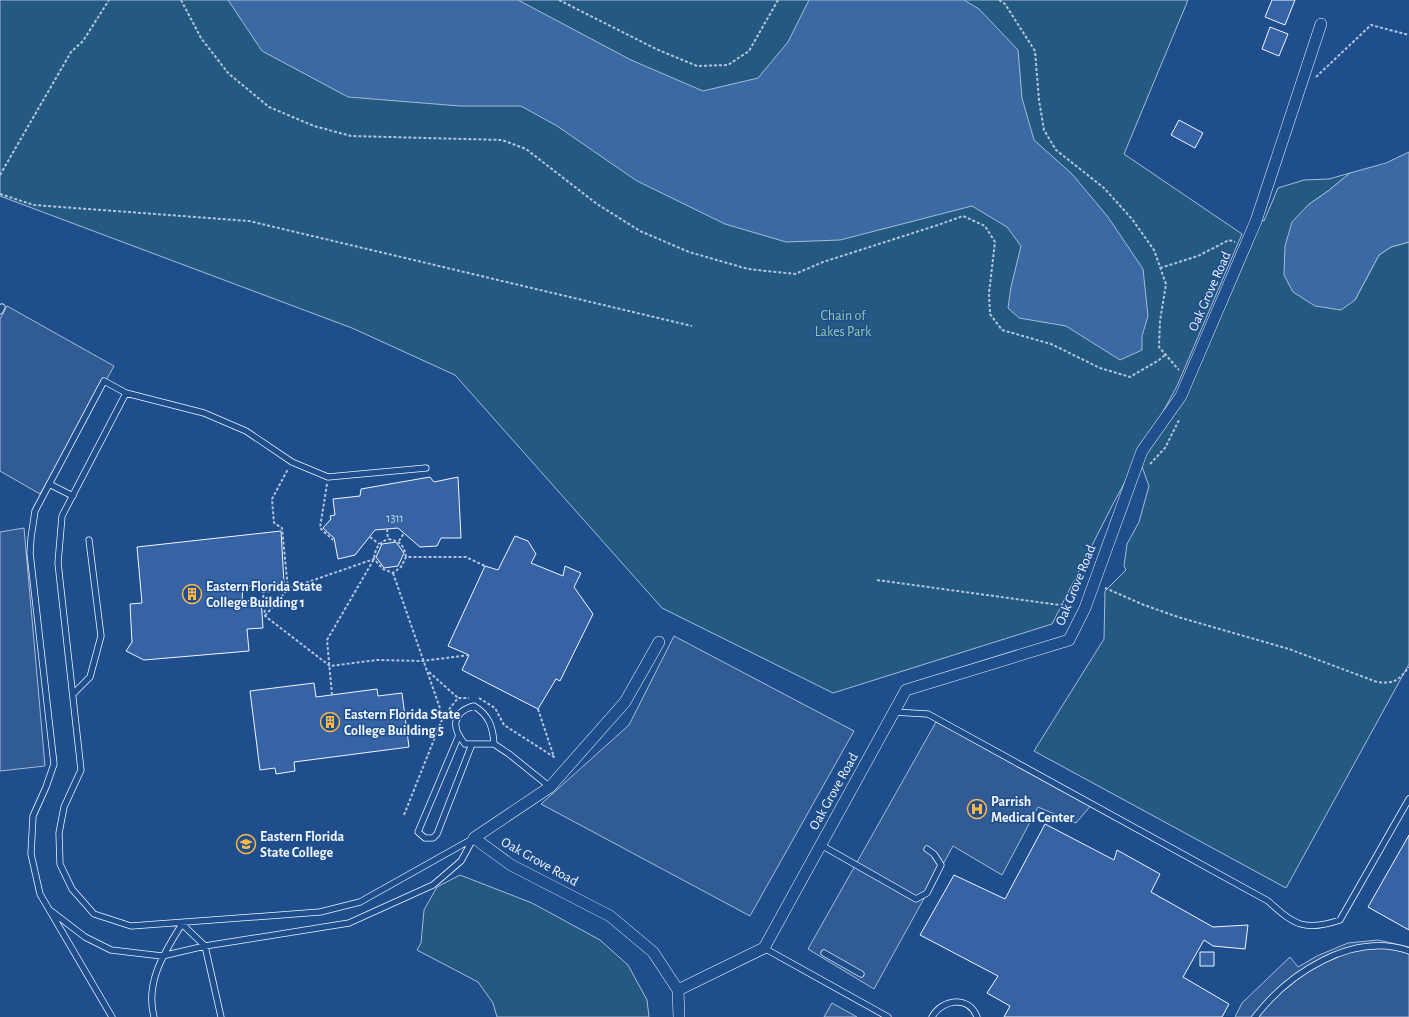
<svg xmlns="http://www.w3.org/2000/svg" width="1409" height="1017" viewBox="0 0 1409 1017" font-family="'Alegreya Sans',sans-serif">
<rect width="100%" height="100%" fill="#1f4e8c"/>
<path fill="#245a82" stroke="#a8bbd7" d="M0,0H1188L1124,154L1242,234L1177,386L1113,504L1052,624L833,693L662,608L455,375L352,328L0,196Z
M1350,173L1328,191L1308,205L1355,300L1379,255L1391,247L1409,242V664L1286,888L1034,751L1104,639L1105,591L1126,570L1124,566L1127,544L1139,522L1149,486L1141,464L1182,389L1255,217L1264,221L1278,188L1304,180L1329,179Z
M460,875L532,903L600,940L628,965L647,1000L649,1017H497L493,1003L478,982L417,950L421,943L424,910L437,887Z"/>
<path fill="#305b95" stroke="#a8bbd7" d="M7,306L114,366L67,451L40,494L0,471V319Z
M24,528L45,766L0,771V532Z
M674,636L854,731L750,916L541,804L629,725Z
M936,722L1093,803L1076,823L1038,807L1002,875L953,846L874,989L808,949Z
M1378,940L1409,947V1017H1235L1242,1003L1290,957L1298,967L1317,956L1348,943Z
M832,1003L857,1017H824Z"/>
<path fill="#3b69a3" stroke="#a8bbd7" d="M228,0H518L631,60L703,91L758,78L788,42L809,0H964L979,9L1018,50L1022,98L1034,140L1072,174L1108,217L1143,269L1148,316L1142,336V350L1120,360L1066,326L1019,318L1008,308L1011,287L1021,246L1007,227L972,206L840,240L786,242L725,224L637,181L557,126L521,106H460L348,97L262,51Z
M1409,152V242L1391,247L1379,255L1355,300L1341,310L1315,306L1293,292L1284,275L1285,246L1292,222L1308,205L1328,191L1350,173L1386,163Z"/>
<path fill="#3563a3" stroke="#f2f6ff" d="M1272,0H1295L1285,25L1265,17Z
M1270,27L1288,34L1279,56L1262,49Z
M1179,120L1203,133L1195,148L1171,135Z
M430,477L434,482L458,477L461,538H441L437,546L420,547L398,528L375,530L355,555L338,559L334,538L323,528L331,519L330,516L335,515L333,499L360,496L361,489Z
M281,531L284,583L243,587L242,601L261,600L263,628L247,629L249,651L144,660L126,651L132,642L130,604L142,603L137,547Z
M515,536L528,541L536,554L531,563L563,576L565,566L581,573L574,587L593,614L560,681L556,679L538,709L462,670L469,655L448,646L485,566L498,570Z
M396,542L404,553L398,566L384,568L376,557L382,544Z
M314,683L316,697L377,689L378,696L402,693L409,747L294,762L295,771L276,774L275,768L260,770L250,691Z
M1045,824L1114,860L1117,850L1160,874L1151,892L1213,927L1248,925L1245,949L1213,946L1204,940L1183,977L1229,1004L1222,1017H1004L1010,1006L987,993L998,976L920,935L954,875L1005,899Z
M1409,835V930L1368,907Z
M1200,952H1214V966H1200Z"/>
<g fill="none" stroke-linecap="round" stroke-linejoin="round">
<g stroke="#f2f6ff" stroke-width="7">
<path id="service" d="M0,311L2,307
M126,393L62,516L58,563L81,770L64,807L59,833L60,864L72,889L94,914L131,926L320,912L360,902L474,838
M49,484L73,496
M73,694L90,677L101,636L89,540
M893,712L928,714L1268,901C1294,925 1305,932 1340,920L1409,799
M459,735L418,832L425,838H433L437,834L472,744
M494,744C493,727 489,715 474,706C452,712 451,728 465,744H494L509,754L550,787
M821,845L916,899L927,893L941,865L934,854L927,849
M51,911L85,937L111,950L162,956L205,946L349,923L433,885L461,861L473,839
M182,924L205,946L221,1017
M764,948L888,1017
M824,953L861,974
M112,1017L40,894L31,854L33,816L46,787L54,764L30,553L31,538L35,511L104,381L126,393L204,413L246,431L292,462L328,477L426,468
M154,1017C145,982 164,953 182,924
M932,1017C942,999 969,995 977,1017
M1255,1017C1288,974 1352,931 1409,951"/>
</g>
<g stroke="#f2f6ff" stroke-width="12">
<path id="minor" d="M659,642L625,702L550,787L474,838L511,865L610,916L653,952L678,990L679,1017
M678,990L764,948L906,690L1069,640L1085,608L1142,451L1181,396L1256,221L1321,24"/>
</g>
<path stroke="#b3c4dc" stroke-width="2" stroke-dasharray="3 2" stroke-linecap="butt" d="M181,0L201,38L228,73L269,107L314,126L351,136L502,140L526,149L597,204L640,231L689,252L748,269L795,274L823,262L938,225L963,216L985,226L995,242L989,293L990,314L1002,330L1051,344L1100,368L1130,377L1159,360L1166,354
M559,0L656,49L697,66L728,65L749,51L778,0
M999,0L1005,4L1035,51L1039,100L1044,130L1056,150L1104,188L1132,219L1154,250L1166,284L1160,321L1159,347L1179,370
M1316,77L1371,25L1409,35
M0,175L71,52L83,41L109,0
M0,194L34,205L249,221L692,326
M1160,268L1198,256L1229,240L1235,242
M1150,464L1165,448L1179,420
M327,484L320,528L333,540
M387,529L388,539
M370,537L379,544
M399,541L404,533
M393,573L443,717
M877,580L1074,607
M1105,588L1144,605L1178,617L1289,649L1377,682C1394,684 1398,681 1409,667
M265,616L288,589L282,528L274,523L272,499L288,469
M469,655L422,661L377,660L330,666L265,616L263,592L288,589L374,559L383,569L393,573L401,567L406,557H466L485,566
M429,672L458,698
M332,695L327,640L374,559C375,549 378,543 388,539C400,541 404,545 406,557
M479,698L495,708L504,725L554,757L538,709
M404,815L443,717L458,698H469"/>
<use href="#service" stroke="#1f4e8c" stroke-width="5.5"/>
<use href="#minor" stroke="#1f4e8c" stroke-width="11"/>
</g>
<defs>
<g id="building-ring" transform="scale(1)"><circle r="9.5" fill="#1f4e8c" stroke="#ffb74d" stroke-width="1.5"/><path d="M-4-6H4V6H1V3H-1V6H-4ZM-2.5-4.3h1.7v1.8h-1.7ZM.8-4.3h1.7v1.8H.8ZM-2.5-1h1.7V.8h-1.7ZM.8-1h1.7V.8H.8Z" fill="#ffb74d"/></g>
<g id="hospital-ring" transform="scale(1)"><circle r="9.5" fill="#1f4e8c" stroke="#ffb74d" stroke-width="1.5"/><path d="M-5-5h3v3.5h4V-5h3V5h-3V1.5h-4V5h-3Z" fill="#ffb74d"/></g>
<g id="school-ring" transform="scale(1)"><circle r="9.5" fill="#1f4e8c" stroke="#ffb74d" stroke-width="1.5"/><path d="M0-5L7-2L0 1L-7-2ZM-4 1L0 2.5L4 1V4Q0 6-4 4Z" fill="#ffb74d"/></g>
</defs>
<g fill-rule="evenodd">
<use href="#building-ring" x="192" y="594"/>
<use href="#building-ring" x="330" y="722"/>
<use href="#hospital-ring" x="977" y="809"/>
<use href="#school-ring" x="246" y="844"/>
</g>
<g text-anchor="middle" stroke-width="3" stroke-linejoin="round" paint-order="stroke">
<g font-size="12" fill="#c3d1e8">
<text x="395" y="522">1311</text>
</g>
<g font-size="14" fill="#f2f6ff" stroke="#1f4e8c">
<text transform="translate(1209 291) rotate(-66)" y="5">Oak Grove Road</text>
<text transform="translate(1075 585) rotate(-68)" y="5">Oak Grove Road</text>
<text transform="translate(833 791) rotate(-61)" y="5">Oak Grove Road</text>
<text transform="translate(540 861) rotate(29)" y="5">Oak Grove Road</text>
</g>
<g font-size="14" fill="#97c8a6" stroke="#1f4e8c">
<text x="843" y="320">Chain of<tspan x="843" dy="16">Lakes Park</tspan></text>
</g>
<g font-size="14" font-weight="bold" fill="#f2f6ff" stroke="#1f4e8c" text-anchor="start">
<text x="206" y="591">Eastern Florida State<tspan x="206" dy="16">College Building 1</tspan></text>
<text x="344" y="719">Eastern Florida State<tspan x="344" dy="16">College Building 5</tspan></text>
<text x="991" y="806">Parrish<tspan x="991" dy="16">Medical Center</tspan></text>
<text x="260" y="841">Eastern Florida<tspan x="260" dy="16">State College</tspan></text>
</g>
</g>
</svg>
